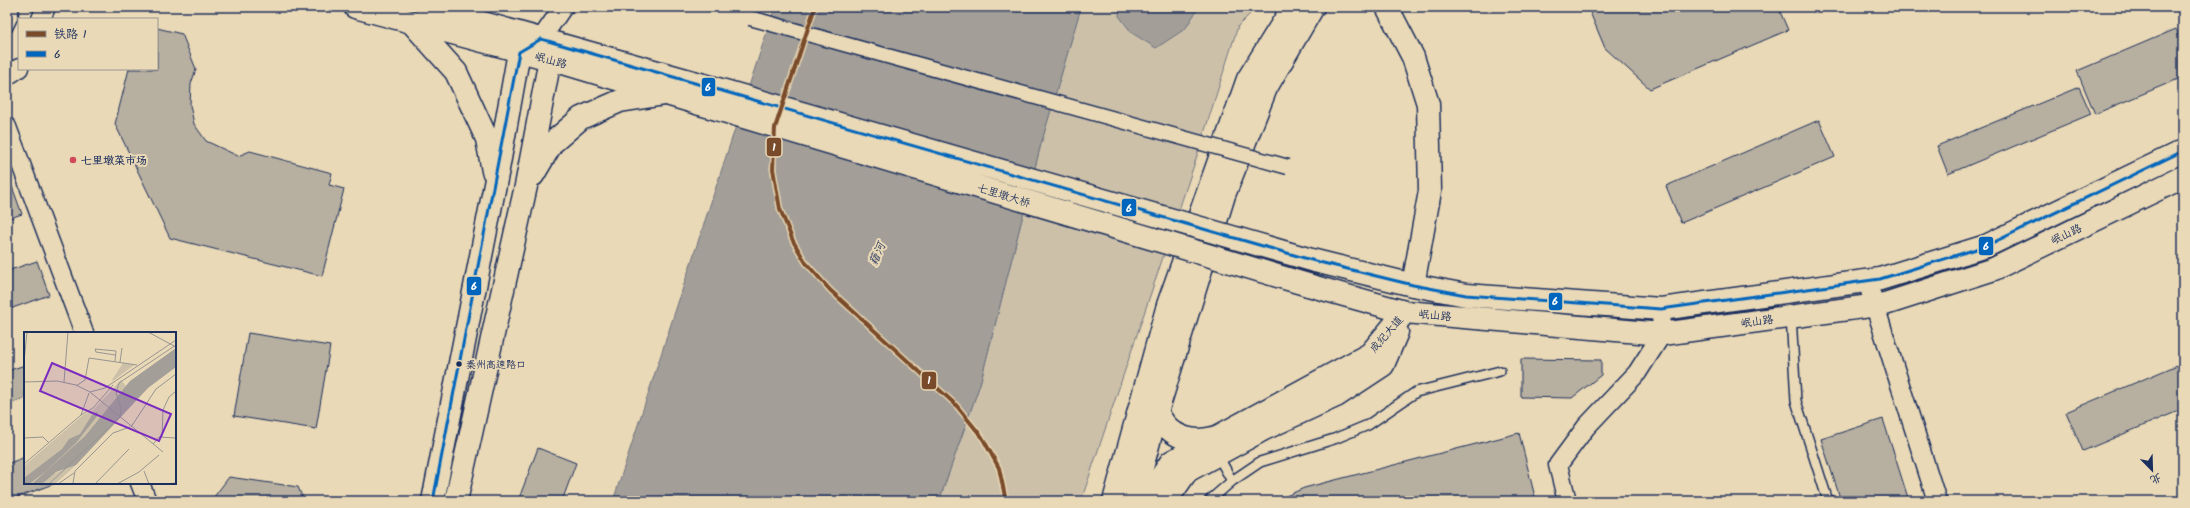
<svg xmlns="http://www.w3.org/2000/svg" width="2190" height="508" viewBox="0 0 2190 508" font-family="Kalam,'LXGW WenKai TC',sans-serif">
<rect width="100%" height="100%" fill="#ead9b6"/>
<filter id="ink" filterUnits="userSpaceOnUse"><feTurbulence type="fractalNoise" baseFrequency=".025" numOctaves="2"/><feDisplacementMap in="SourceGraphic" scale="8" xChannelSelector="R" yChannelSelector="G"/><feConvolveMatrix kernelMatrix="1 2 1 2 8 2 1 2 1" color-interpolation-filters="sRGB"/></filter>
<g filter="url(#ink)">
<path fill="#ccc0a9" stroke="#747884" d="M1081,7H1257L1238,26L1194,165L1081,501H939L980,384L1041,144Z"/>
<path fill="#a39f98" stroke="#6d7281" d="M775,7H1081L1041,144L980,384L939,501H613Z
M1120,7H1199L1185,29L1156,48L1132,33L1119,16Z"/>
<path fill="#b7afa0" stroke="#1b2f5e" d="M1595,7H1778L1788,30L1650,89L1605,48L1589,10Z
M157,28L182,34L196,69L191,84L190,105L194,124L206,141L238,156L250,151L332,173L329,185L344,189L322,276L170,238L115,124L129,69H157Z
M2176,29L2183,45V77L2095,114L2077,71Z
M2079,87L2091,114L1948,174L1937,146Z
M1819,120L1835,157L1681,223L1666,186Z
M9,178L22,214L7,219V179Z
M37,261L49,295L7,310V271Z
M248,333L330,346L316,429L234,416Z
M1521,359L1601,360V375L1572,398L1521,397Z
M2182,363L2183,409L2083,451L2066,412Z
M25,365V398L7,405V371Z
M1883,419L1909,501H1841L1821,439Z
M1519,433L1536,501H1275L1304,488Z
M538,448L576,463L562,501H518Z
M25,457V483H56L7,501V464Z
M229,477L298,487L304,501H211Z"/>
<g fill="none" stroke-linecap="round" stroke-linejoin="round">
<g stroke="#1b2f5e" stroke-width="12">
<path id="service" d="M7,29L13,17L14,7
M1791,316L1796,401L1828,501
M1217,454L1232,481
M1209,501L1232,481L1260,462L1334,439L1368,425L1416,392L1500,371"/>
</g>
<g stroke="#1b2f5e" stroke-width="21">
<path id="minor" d="M41,19L46,7
M541,39L563,7
M7,76L19,68
M7,127L84,333
M1867,281L1937,501
M140,483L147,501
M1567,501L1558,465L1586,427L1637,373L1662,334L1661,309"/>
</g>
<g stroke="#1b2f5e" stroke-width="25">
<path id="secondary" d="M1387,7L1413,57L1428,104L1430,191L1413,285
M1157,412C1169,437 1190,445 1217,437
M1114,501L1168,305L1248,79L1293,7
M1133,501L1157,412L1224,195L1266,88L1313,7"/>
</g>
<g stroke="#1b2f5e" stroke-width="25">
<path id="primary" d="M355,7L550,59L700,104
M426,7L704,85
M1315,261L1413,285L1466,295L1661,309L1880,279L1986,246L2183,151
M1308,285L1405,312L1662,334L1885,304L1994,269L2183,177
M1145,501L1171,462L1370,354L1405,312
M1166,501L1187,471L1262,430L1336,396L1383,365L1397,332"/>
</g>
<g stroke="#1b2f5e" stroke-width="25">
<path id="motorway" d="M412,23L456,72L487,139L493,171
M533,175L552,143L581,118L620,101L665,94
M433,501L499,164L519,52L541,39L550,59L526,186L456,501"/>
</g>
<use href="#service" stroke="#ead9b6" stroke-width="9"/>
<use href="#minor" stroke="#ead9b6" stroke-width="18"/>
<use href="#secondary" stroke="#ead9b6" stroke-width="22"/>
<use href="#primary" stroke="#ead9b6" stroke-width="22"/>
<use href="#motorway" stroke="#ead9b6" stroke-width="22"/>
<g stroke="#1b2f5e" stroke-width="17" stroke-linecap="butt">
<path id="pedestrian-bridge" d="M750,18L1288,167"/>
</g>
<g stroke="#1b2f5e" stroke-width="25" stroke-linecap="butt">
<path id="primary-bridge" d="M704,85L1315,261
M700,104L1308,285"/>
</g>
<use href="#pedestrian-bridge" stroke="#ead9b6" stroke-width="14"/>
<use href="#primary-bridge" stroke="#ead9b6" stroke-width="22"/>
<g stroke="#ead9b6" stroke-width="6">
<path id="bus-1" d="M433,501L519,52L541,39L1315,261L1413,285L1466,295L1661,309L1880,279L1986,246L2183,151"/>
</g>
<use href="#bus-1" stroke="#0065bd" stroke-width="3"/>
<g stroke="#ead9b6" stroke-width="7">
<path id="rail-1" d="M815,7L775,128L773,169L780,209L793,241L806,263L830,290L956,405L982,437L999,468L1006,501"/>
</g>
<use href="#rail-1" stroke="#7a4b2a" stroke-width="4"/>
</g>
</g>
<circle fill="#d1495b" stroke="#ead9b6" stroke-width="1.5" cx="73" cy="160" r="4"/>
<circle fill="#1b2f5e" stroke="#ead9b6" stroke-width="1.5" cx="459" cy="364" r="3.5"/>
<g text-anchor="middle" stroke-width="4" stroke-linejoin="round" paint-order="stroke">
<g font-size="10" fill="#1b2f5e" stroke="#ead9b6" text-anchor="start">
<text x="466" y="368">秦州高速路口</text>
</g>
<g font-size="11" fill="#1b2f5e" stroke="#ead9b6">
<text transform="translate(551 60) rotate(15)" y="4">岷山路</text>
<text transform="translate(1004 195) rotate(17)" y="4">七里墩大桥</text>
<text transform="translate(2066 234) rotate(-26)" y="4">岷山路</text>
<text transform="translate(1435 315) rotate(5)" y="4">岷山路</text>
<text transform="translate(1757 321) rotate(-8)" y="4">岷山路</text>
<text transform="translate(1386 334) rotate(-49)" y="4">成纪大道</text>
</g>
<g font-size="11" font-weight="bold" fill="#1b2f5e" stroke="#ead9b6" text-anchor="start">
<text x="81" y="164">七里墩菜市场</text>
</g>
<g font-size="12" font-style="italic" fill="#36456a" stroke="#ead9b6">
<text transform="translate(877 254) rotate(-67)" y="4">藉河</text>
</g>
</g>
<g transform="translate(24 332)">
<rect width="152" height="152" fill="#ead9b6"/>
<path d="M99,31L110,33L89,49L88,48ZM97,48L102,54L61,104L22,142L8,152H0V134L59,83L68,79ZM50,133H52L31,152H18L29,142Z" fill="#ccc0a9"/>
<path d="M152,16V35L124,56L52,133L32,140L18,152H8L61,104L106,49ZM73,80L74,83L52,111L21,140L5,152H0V146L38,117L45,107L56,102L68,83Z" fill="#a39f98"/>
<path fill="none" stroke="#979593" stroke-width="1" d="M124,0L152,15M91,29L92,19L71,17L72,20L91,23M0,30L3,0M96,30L98,16M0,50L33,49L52,53L66,60L139,120M40,50L44,0M52,54L61,48L65,26L113,33M66,60L81,56L152,8M57,83L65,61M107,95L132,57L152,42M138,105L139,78L145,65L152,59M0,106L19,105L25,111M129,112L135,105L152,106M0,132L57,83L69,76L89,53M120,139L125,152M49,151L51,139L89,101L106,95M25,152L96,85L97,76L92,61L95,51L152,13M34,152L50,141M71,152L105,117M93,152L115,140L135,123M139,152L152,151"/>
<path fill="#7b2cbf" fill-opacity="0.15" stroke="#7b2cbf" stroke-width="2" d="M28,31L147,82L135,109L16,59Z"/>
<rect width="152" height="152" fill="none" stroke="#1b2f5e" stroke-width="2"/>
</g>
<g stroke="#ead9b6" stroke-width="1.5">
<rect x="701" y="77" width="15" height="20" rx="4" fill="#0065bd"/>
<rect x="766" y="137" width="16" height="20" rx="4" fill="#7a4b2a"/>
<rect x="1121" y="198" width="16" height="19" rx="4" fill="#0065bd"/>
<rect x="1978" y="236" width="16" height="20" rx="4" fill="#0065bd"/>
<rect x="466" y="276" width="16" height="20" rx="4" fill="#0065bd"/>
<rect x="1548" y="292" width="15" height="19" rx="4" fill="#0065bd"/>
<rect x="921" y="371" width="16" height="19" rx="4" fill="#7a4b2a"/>
</g>
<g font-size="11" text-anchor="middle" font-weight="bold" fill="#fff">
<text x="708" y="91">6</text>
<text x="774" y="151">1</text>
<text x="1129" y="212">6</text>
<text x="1986" y="250">6</text>
<text x="474" y="290">6</text>
<text x="1555" y="305">6</text>
<text x="929" y="384">1</text>
</g>
<rect width="2190" height="508" fill="none" stroke="#ead9b6" stroke-width="24"/>
<rect x="12" y="12" width="2166" height="484" fill="none" stroke="#1b2f5e" stroke-width="1.5" filter="url(#ink)"/>
<rect x="18" y="18" width="140" height="52" fill="#ead9b6" stroke="#979593"/>
<rect x="26" y="31" width="20" height="6" fill="#7a4b2a" stroke="#979593"/>
<text x="54" y="38" font-size="12" fill="#1b2f5e">铁路 1</text>
<rect x="26" y="51" width="20" height="6" fill="#0065bd" stroke="#979593"/>
<text x="54" y="58" font-size="12" fill="#1b2f5e">6</text>
<g transform="translate(2152 470) rotate(157)" stroke="#ead9b6" stroke-width="3" paint-order="stroke">
<path d="M0-3L7 15L0 10L-7 15Z" fill="#1b2f5e"/>
<text y="-6" font-size="11" font-weight="bold" text-anchor="middle" fill="#1b2f5e">北</text>
</g>
</svg>
